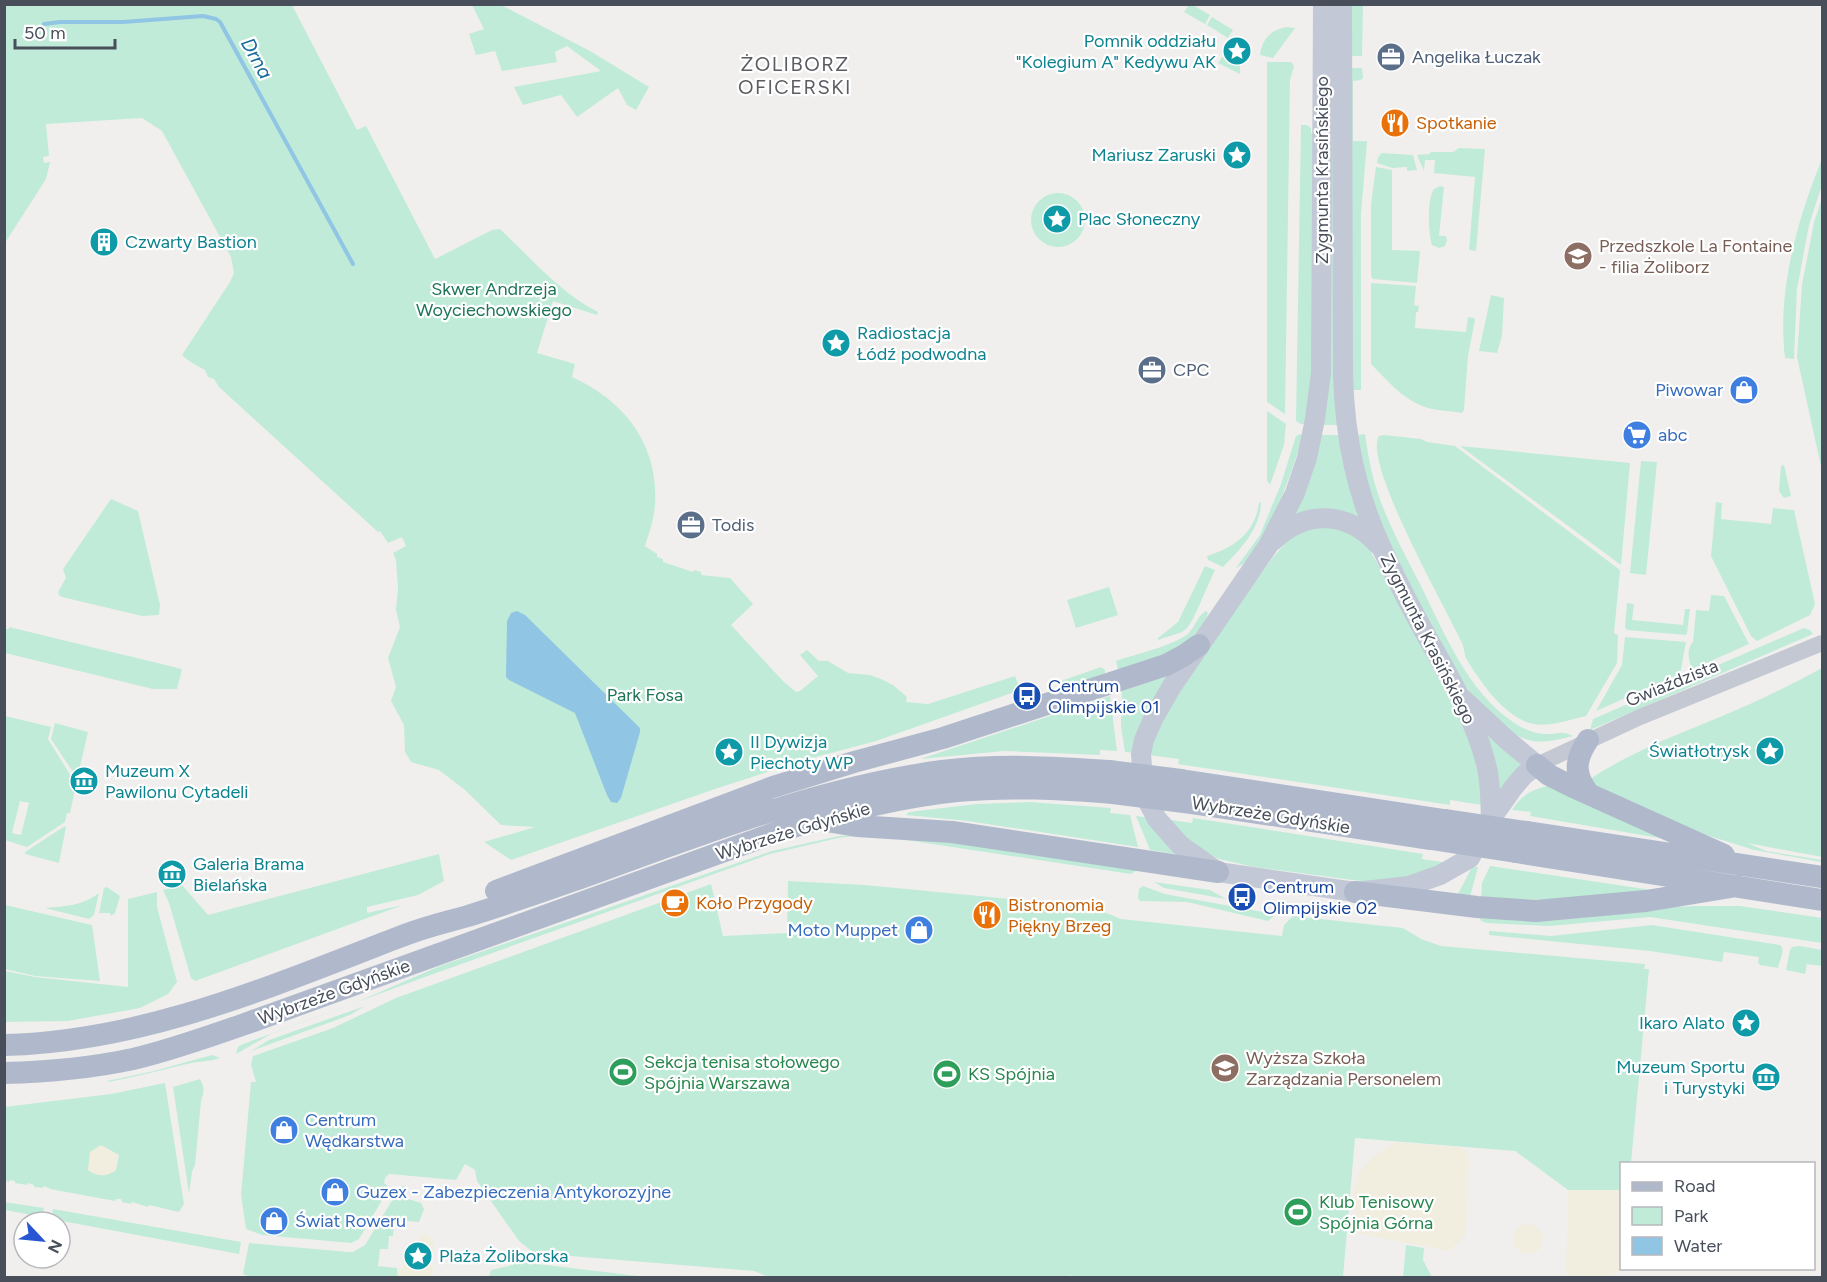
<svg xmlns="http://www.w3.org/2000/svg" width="1827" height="1282" viewBox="0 0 1827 1282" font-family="Figtree,sans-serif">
<rect width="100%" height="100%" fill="#f1efee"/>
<path fill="#c0ebd8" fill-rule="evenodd" d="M5,5H292L357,130L366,126L435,259L492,230L500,229C530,257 560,293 598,312L597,315L553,301L537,353L575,364L572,377C625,401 659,445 655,505C654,520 649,533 645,546L657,554V557L663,559V562L693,572L694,570L701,572V575L730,578L753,604L731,625L783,681L796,692L800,691L818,676L800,655L807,650L819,661H828L848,673L870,675L881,679L893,685L907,697L906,702L928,704L1015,676L1020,690L876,741L801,761L715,789L511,860L484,842L535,827L501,825L465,790L439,770L411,762L405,752L404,725L391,701L396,687L388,658L400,627L396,610L398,588L396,560L393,553L406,546L402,537L388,543L380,531L378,532L219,387L214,379L208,377L205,370C197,366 188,361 182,355L230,282L234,273L231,257L162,131L142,118L46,124L49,156L43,157L44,163L50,162L46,179L5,243Z
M472,5H501L590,51L649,87L636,110L627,105L618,88L577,117L561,95L523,105L514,87L601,71L567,46L555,52L557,62L502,71L495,51L476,55L469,34L484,29Z
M1189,5H1193L1210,15L1205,24L1184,12Z
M1350,5H1363L1362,56H1351Z
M1212,17L1233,30L1228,38L1207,25Z
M1286,27L1295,28L1273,58L1260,55C1262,39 1271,30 1286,27Z
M1229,48L1230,57H1240V74L1218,63Z
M1267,62H1291L1294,66L1290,80L1285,414L1267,402Z
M1330,68H1336L1339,425H1321Z
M1350,68H1362L1363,78L1361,80L1353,81V141H1367L1361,214V390H1352Z
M1301,125H1307L1311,128V133H1315L1312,353L1311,386L1305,424H1301L1296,421Z
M1459,148L1485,149L1476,251L1469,250L1475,177L1434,173L1435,160H1425L1424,171L1417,155L1429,154L1431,152H1453Z
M1382,153L1413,155L1417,170L1407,171V167L1392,168L1377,163L1378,157Z
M1822,159V185L1809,225L1797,289L1794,359L1785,358C1777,291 1797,220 1822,159Z
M1376,167L1392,170V250L1420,251L1417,283L1373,279L1371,276V204Z
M1440,186L1444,187L1439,236H1446L1447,240L1445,246L1439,248L1432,245C1428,234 1427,198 1434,189Z
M1031 220a27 27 0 1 1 54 0a27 27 0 1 1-54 0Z
M1822,198V471L1797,357L1802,285L1814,222Z
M1371,283L1416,286L1414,305L1419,306L1418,312H1416L1415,328L1466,332L1468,317L1474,318L1475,320L1468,356L1464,410L1462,413C1451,411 1439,411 1428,408C1404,401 1388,381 1371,364Z
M1491,295L1504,298L1502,336L1497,353L1479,351Z
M1267,411L1286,424L1284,445L1270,485L1267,481Z
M1300,434L1303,435C1296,462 1262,560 1236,568L1260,535L1281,484L1296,436Z
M1365,434C1368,456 1372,476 1379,497C1390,527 1405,555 1420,584C1444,632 1467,691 1513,722C1523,729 1535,734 1547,734C1559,734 1562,730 1573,736C1556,740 1540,745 1523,738C1507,732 1489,714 1477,701C1460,682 1449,657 1436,634C1412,590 1384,543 1369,493C1364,474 1361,454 1356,435Z
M1320,435H1340L1362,521H1288Z
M1384,435L1421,439L1427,442L1455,446L1620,570L1614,633L1618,635L1617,663L1586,716C1567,720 1543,730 1524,721C1507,713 1492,697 1481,681C1476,674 1470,666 1466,658C1464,653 1464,646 1461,641C1447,610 1362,462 1379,436Z
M1460,446L1630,463L1621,565Z
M1641,461L1657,462L1646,575L1630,573Z
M1784,465L1791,496L1784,498L1779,491L1781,466Z
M111,499L138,511L160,605L159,615L142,616L62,597L59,595L58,592L66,578L63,569Z
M1259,502L1261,503C1260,529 1240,550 1223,567L1208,560L1207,556C1234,548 1256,532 1259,502Z
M1716,502L1722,503L1721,519L1771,524L1773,508L1794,510L1815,604L1810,615L1757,641L1751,636L1711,556Z
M1324,526L1346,529L1369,549L1376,561L1467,732L1481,767L1482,805L1450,800V805L1178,764L1179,759L1149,755L1151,740L1190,672L1271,560L1287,541L1306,529Z
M1205,566L1215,570L1193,619L1187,628L1182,632L1158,640V638L1178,622Z
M1109,587L1118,615L1076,628L1067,600Z
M1711,595L1724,596L1749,644L1693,669C1688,661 1686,649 1693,642L1696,610L1709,611Z
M1627,603L1634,604L1632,620L1683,625L1685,609H1690L1687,633L1686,635L1627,630L1625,627Z
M1206,611L1208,613L1204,624L1185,645L1119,675L1116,661C1136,654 1168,647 1185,636C1195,630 1196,616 1206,611Z
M9,627L182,669L177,689H153L5,653V629H9Z
M1804,628L1810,630L1813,634L1590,730L1593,719Z
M1625,637L1686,642L1680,674L1596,711L1622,665Z
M1101,667L1105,670V678L1063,687L1061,681Z
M1822,668V857L1747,843L1766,851L1822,860V862L1754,850L1684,828L1587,781C1627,754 1671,737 1715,719C1752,704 1787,687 1822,668Z
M1168,676L1136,753L1125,752L1121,727L1122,691Z
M1110,696L1117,751L1100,750V755L1004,751L920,759Z
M5,716L51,727L48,739L74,781L73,785H76L70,813H67L65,822L27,847L5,840ZM20,801L29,803L21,835L12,833Z
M55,723L88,732L79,771H76L75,775L51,739Z
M1486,733L1526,766L1499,791L1496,762Z
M1553,784L1677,841L1530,816L1531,812L1512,810C1522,793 1535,789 1553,784Z
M1029,802L1111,808L1110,813L1130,815L1138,847L968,821L906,815L909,812L977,804Z
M1136,816L1150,818L1181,855L1150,850Z
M1193,818L1423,854L1422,859L1448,863L1428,875L1368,882L1254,867L1219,859L1197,848L1164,819L1192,823Z
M65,826L66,827L59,863L25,854V852Z
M892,832L1137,870L1131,874L893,838L856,836L838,838L770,854L422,978L271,1034L236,1054L238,1047L243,1044L357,1002L440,966L772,851L839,836Z
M439,854L444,881L418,895L367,907V913L403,905L195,981L191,978L169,903L163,890L182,885L208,915Z
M1490,866L1665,892L1617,898L1481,901L1482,883Z
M1472,867H1478L1470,897L1458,894Z
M788,881L865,885L1092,907L1121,919L1282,936L1284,925L1293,916L1403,928L1421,939L1441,946L1645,964L1644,969H1649L1631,1163L1622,1164L1621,1190H1568L1515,1151L1355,1138L1343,1277L1074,1278L1070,1275L1067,1278L1060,1277L1059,1276L1056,1278H771L754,1271L534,1253L519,1241L477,1181L475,1170L465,1164L456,1180L389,1174L385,1178L384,1183L388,1186V1190L359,1239L351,1243L262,1235L246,1229L241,1195L251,1082H256L251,1065L253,1056L333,1028L396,998L711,884L723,936L787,933Z
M1154,882L1210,890L1226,899L1164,888Z
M1143,886L1165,894L1274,914L1273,917L1268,921L1187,902L1140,901L1138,898L1139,889Z
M107,887L120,896L115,913L111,916L110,913H99L104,888Z
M157,892V907L177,982L168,994L140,1008L68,1021L5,1022V971L35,977L128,987V899Z
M99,893L94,915L89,919L45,908C66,906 82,906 99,893Z
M5,905L92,925L100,981L35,976L5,969Z
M1697,906H1740L1822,918V943L1650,917L1549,926L1487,923L1481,921L1479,916Z
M1652,925L1780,945L1782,947C1784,954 1779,961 1778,968L1760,965L1758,963L1759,957L1724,952L1722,962L1650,951L1489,935V931L1551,936Z
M1800,946L1822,950V966L1807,964L1805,974L1786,970L1790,950L1792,947Z
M365,1006L350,1015L251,1051L269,1040Z
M212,1055L220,1058C209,1062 198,1061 187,1064C161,1070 135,1077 108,1082L107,1081L154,1071Z
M200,1079C205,1087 204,1093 201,1101L195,1165L192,1172L189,1194L173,1087Z
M165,1083L184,1204L179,1212L149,1205L148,1207L132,1202L131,1204L122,1202L121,1199H116L115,1201L50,1189L49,1188L44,1186L43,1188L34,1187V1185L28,1183L27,1185L15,1183V1181L10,1180L9,1182L5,1180L4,1107L111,1094Z
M403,1186H405L402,1197L421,1203L424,1209L419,1222L395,1220L393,1236H389L388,1249H380L378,1266L397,1268L398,1277L252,1278L243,1274L249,1243L348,1252H353L365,1245L399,1189Z
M4,1202L44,1208L42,1217L5,1210Z
M53,1209L241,1242L239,1254L51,1219Z
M1406,1245L1424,1248L1423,1260L1432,1277H1403Z
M520,1262L647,1277H489L491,1270L509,1266Z"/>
<path fill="#f1eee0" d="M1396,1142L1459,1147L1467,1151L1469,1159L1466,1235L1449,1251L1355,1233C1358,1219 1354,1213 1353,1200C1350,1173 1375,1153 1396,1142Z
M101,1145L119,1155L116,1170C107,1177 97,1177 88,1170L90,1152Z
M1568,1190H1621L1620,1271C1602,1282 1585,1276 1566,1275Z
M1513 1239a15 15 0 1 1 30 0a15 15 0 1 1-30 0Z
M421,1234L429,1235L435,1246C432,1254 428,1261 434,1269L431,1277H398L397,1268L402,1269L403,1257L416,1249Z"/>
<path fill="#90c5e4" d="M517,611L525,615L640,728V732L621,798L617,803L611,802L607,795L575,713L509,680L506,677L507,621L511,613Z"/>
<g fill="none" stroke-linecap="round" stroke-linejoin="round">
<path stroke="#90c5e4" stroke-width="4" d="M44,24L60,22H123L203,16L216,19L220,22L353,264"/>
<path stroke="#c3c8d2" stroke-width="16" d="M1537,765L1640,717L1822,643"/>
<path stroke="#c2c8d5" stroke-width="20" d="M1323,4L1321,373L1315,419L1307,458L1295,493L1268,546L1172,686L1153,719L1144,740L1141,754L1143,779L1149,804L1157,819L1180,845L1218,872L1355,892L1409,886L1440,875L1470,858L1491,819L1513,788L1524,775L1537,765L1507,740L1462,698
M1342,4L1343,375C1345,439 1356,493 1383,551C1398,583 1414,614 1431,644C1452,681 1474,719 1485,760C1491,779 1490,799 1491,819
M1273,541C1306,509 1348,511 1378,545"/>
<path stroke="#b0b9cb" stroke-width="22" d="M1588,740C1574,761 1574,775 1589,794
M1537,765L1549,775L1571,786L1724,855
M1181,780L1444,820
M1192,803L1431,839
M826,821L857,826L952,832L1218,872
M1526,832L1822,877
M1516,852L1822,900
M496,891L773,787L854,762L943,738L1166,665L1183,656L1199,645
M1355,892L1477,907L1536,911L1646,901L1737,886
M4,1045C144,1042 274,985 402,936C424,927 446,922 468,916C503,905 538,893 572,881C693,838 814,788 942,771C997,764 1053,767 1109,771
M4,1073C48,1072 91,1068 133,1059C175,1049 216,1034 256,1020L783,830C840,812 898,797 957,791C1009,786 1061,789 1113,793"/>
<path stroke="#b0b9cb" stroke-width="22" d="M1109,771L1181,780
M1113,793L1192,803
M1444,820L1526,832
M1431,839L1516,852"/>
</g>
<defs>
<g id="sight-disc" transform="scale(1.5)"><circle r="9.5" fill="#0f9aa8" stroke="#fff"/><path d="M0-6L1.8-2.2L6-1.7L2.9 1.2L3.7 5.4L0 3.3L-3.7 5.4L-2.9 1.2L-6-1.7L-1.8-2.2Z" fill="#fff"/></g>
<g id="office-disc" transform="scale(1.5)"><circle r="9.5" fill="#5c6f8a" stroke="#fff"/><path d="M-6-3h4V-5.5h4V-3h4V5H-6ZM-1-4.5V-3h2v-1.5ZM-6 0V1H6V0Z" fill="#fff"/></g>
<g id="restaurant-disc" transform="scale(1.5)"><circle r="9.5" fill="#e8710a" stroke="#fff"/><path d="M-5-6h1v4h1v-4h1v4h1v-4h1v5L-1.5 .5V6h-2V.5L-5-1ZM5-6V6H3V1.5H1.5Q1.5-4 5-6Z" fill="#fff"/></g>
<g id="building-disc" transform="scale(1.5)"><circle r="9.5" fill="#0f9aa8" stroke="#fff"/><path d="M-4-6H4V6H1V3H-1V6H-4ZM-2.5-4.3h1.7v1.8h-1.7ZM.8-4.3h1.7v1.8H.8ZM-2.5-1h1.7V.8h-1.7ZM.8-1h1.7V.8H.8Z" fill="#fff"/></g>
<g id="school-disc" transform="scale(1.5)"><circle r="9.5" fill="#8d6e63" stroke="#fff"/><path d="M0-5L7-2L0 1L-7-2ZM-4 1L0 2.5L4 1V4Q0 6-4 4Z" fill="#fff"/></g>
<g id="shop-disc" transform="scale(1.5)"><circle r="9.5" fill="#3f7fe0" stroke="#fff"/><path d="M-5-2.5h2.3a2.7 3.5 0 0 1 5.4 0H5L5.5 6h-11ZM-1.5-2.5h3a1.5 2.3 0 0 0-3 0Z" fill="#fff"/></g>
<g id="supermarket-disc" transform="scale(1.5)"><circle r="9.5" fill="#3f7fe0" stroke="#fff"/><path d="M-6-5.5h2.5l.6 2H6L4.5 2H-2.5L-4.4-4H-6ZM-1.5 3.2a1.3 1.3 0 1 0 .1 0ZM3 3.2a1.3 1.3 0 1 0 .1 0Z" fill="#fff"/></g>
<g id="bus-disc" transform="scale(1.5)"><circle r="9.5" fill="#1a4fb4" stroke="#fff"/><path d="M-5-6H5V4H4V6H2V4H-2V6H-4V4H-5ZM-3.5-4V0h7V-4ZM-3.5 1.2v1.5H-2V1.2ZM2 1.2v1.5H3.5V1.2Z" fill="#fff"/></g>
<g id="museum-disc" transform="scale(1.5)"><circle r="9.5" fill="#0f9aa8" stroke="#fff"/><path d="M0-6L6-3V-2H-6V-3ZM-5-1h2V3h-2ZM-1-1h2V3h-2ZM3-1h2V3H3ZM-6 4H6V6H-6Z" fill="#fff"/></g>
<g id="cafe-disc" transform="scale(1.5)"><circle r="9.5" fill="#e8710a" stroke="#fff"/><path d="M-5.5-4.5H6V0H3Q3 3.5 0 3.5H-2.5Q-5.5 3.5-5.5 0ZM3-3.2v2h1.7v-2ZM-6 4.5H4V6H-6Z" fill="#fff"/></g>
<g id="university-disc" transform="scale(1.5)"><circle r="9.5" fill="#8d6e63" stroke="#fff"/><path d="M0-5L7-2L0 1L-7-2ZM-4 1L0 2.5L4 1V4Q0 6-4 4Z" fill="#fff"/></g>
<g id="stadium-disc" transform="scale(1.5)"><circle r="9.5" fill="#2e9e5b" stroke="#fff"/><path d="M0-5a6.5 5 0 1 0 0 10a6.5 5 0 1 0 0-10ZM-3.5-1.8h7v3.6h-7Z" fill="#fff"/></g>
</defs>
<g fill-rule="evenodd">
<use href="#sight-disc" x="1237" y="51"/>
<use href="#office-disc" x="1391" y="57"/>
<use href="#restaurant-disc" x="1395" y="123"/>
<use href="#sight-disc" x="1237" y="155"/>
<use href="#sight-disc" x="1057" y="219"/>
<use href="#building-disc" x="104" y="242"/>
<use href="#school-disc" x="1578" y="256"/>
<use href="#sight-disc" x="836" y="343"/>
<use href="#office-disc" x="1152" y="370"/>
<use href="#shop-disc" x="1744" y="390"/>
<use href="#supermarket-disc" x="1637" y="435"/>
<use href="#office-disc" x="691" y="525"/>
<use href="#bus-disc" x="1027" y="696"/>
<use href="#sight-disc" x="1770" y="751"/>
<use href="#sight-disc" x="729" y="752"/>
<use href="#museum-disc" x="84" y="781"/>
<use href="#museum-disc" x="172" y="874"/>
<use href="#bus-disc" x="1242" y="897"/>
<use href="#cafe-disc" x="675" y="903"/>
<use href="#restaurant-disc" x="987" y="915"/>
<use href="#shop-disc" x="919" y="930"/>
<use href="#sight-disc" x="1746" y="1023"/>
<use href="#university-disc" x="1225" y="1068"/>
<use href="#stadium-disc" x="623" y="1072"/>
<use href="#stadium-disc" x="947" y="1074"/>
<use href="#museum-disc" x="1766" y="1077"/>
<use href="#shop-disc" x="284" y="1130"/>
<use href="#shop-disc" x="335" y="1192"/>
<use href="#stadium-disc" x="1298" y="1212"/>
<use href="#shop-disc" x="274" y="1221"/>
<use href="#sight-disc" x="418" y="1256"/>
</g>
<g text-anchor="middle" stroke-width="4.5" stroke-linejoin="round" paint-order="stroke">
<g font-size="18" fill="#0d838f" stroke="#fff" text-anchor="start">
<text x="1216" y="47" text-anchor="end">Pomnik oddziału<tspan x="1216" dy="21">"Kolegium A" Kedywu AK</tspan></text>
<text x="1216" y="161" text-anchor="end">Mariusz Zaruski</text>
<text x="1078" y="225">Plac Słoneczny</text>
<text x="125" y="248">Czwarty Bastion</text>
<text x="857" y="339">Radiostacja<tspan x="857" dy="21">Łódź podwodna</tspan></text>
<text x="750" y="748">II Dywizja<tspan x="750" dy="21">Piechoty WP</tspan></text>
<text x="1749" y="757" text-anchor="end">Światłotrysk</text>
<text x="105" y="777">Muzeum X<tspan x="105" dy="21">Pawilonu Cytadeli</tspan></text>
<text x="193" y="870">Galeria Brama<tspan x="193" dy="21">Bielańska</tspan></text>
<text x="1725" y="1029" text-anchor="end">Ikaro Alato</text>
<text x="1745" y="1073" text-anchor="end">Muzeum Sportu<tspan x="1745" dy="21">i Turystyki</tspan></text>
<text x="439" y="1262">Plaża Żoliborska</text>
</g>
<g font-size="18" fill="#4e5e75" stroke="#fff" text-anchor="start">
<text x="1412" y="63">Angelika Łuczak</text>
<text x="1173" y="376">CPC</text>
<text x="712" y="531">Todis</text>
</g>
<g font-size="18" fill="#c56008" stroke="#fff" text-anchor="start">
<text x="1416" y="129">Spotkanie</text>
<text x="696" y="909">Koło Przygody</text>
<text x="1008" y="911">Bistronomia<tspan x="1008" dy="21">Piękny Brzeg</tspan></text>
</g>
<g font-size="18" fill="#484e5a" stroke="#fff">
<text transform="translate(1322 170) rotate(-90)" y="6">Zygmunta Krasińskiego</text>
<text transform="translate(1428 639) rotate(63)" y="6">Zygmunta Krasińskiego</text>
<text transform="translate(1672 683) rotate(-22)" y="6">Gwiaździsta</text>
<text transform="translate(1271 815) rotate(9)" y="6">Wybrzeże Gdyńskie</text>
<text transform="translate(793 831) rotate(-17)" y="6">Wybrzeże Gdyńskie</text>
<text transform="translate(334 992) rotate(-20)" y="6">Wybrzeże Gdyńskie</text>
</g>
<g font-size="18" fill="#785e54" stroke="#fff" text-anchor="start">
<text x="1599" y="252">Przedszkole La Fontaine<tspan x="1599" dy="21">- filia Żoliborz</tspan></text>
<text x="1246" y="1064">Wyższa Szkoła<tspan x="1246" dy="21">Zarządzania Personelem</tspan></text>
</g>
<g font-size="18" fill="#1e7558" stroke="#fff">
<text x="494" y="295">Skwer Andrzeja<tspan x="494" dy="21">Woyciechowskiego</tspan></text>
<text x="645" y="701">Park Fosa</text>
</g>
<g font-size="18" fill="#366cbe" stroke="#fff" text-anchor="start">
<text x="1723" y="396" text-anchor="end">Piwowar</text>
<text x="1658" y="441">abc</text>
<text x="898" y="936" text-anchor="end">Moto Muppet</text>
<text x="305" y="1126">Centrum<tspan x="305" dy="21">Wędkarstwa</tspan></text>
<text x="356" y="1198">Guzex - Zabezpieczenia Antykorozyjne</text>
<text x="295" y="1227">Świat Roweru</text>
</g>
<g font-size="18" fill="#164399" stroke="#fff" text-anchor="start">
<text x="1048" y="692">Centrum<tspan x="1048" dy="21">Olimpijskie 01</tspan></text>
<text x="1263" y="893">Centrum<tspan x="1263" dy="21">Olimpijskie 02</tspan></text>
</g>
<g font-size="18" fill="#27864d" stroke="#fff" text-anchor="start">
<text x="644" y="1068">Sekcja tenisa stołowego<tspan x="644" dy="21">Spójnia Warszawa</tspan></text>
<text x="968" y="1080">KS Spójnia</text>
<text x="1319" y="1208">Klub Tenisowy<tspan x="1319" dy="21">Spójnia Górna</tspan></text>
</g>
<g font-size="20" font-style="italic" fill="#186b9d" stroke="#fff">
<text transform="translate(257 58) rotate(61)" y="7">Drna</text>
</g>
<g font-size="20" letter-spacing="1.5" fill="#5b5d62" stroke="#fff">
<text x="795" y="71">ŻOLIBORZ<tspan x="795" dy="23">OFICERSKI</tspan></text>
</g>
</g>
<rect width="1827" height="1282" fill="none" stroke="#484e5a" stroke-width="12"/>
<rect x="1620" y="1162" width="195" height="108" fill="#ffffff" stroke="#b6b8bd" stroke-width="1.5"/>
<rect x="1632" y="1182" width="30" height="9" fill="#b0b9cb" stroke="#b6b8bd" stroke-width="1.5"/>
<text x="1674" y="1192" font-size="18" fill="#484e5a">Road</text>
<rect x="1632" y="1207" width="30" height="18" fill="#c0ebd8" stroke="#b6b8bd" stroke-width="1.5"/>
<text x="1674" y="1222" font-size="18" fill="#484e5a">Park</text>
<rect x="1632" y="1237" width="30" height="18" fill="#90c5e4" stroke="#b6b8bd" stroke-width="1.5"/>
<text x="1674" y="1252" font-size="18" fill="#484e5a">Water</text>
<g transform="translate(42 1240) rotate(116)"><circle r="28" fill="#ffffff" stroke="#b6b8bd" stroke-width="1.5"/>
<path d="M0-4.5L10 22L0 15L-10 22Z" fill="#2855d1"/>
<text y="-9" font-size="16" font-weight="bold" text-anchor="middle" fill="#484e5a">N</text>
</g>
<path d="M15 39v9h100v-9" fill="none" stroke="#484e5a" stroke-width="3"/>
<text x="24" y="39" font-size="18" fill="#484e5a" stroke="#ffffff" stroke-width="4.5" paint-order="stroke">50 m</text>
</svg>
